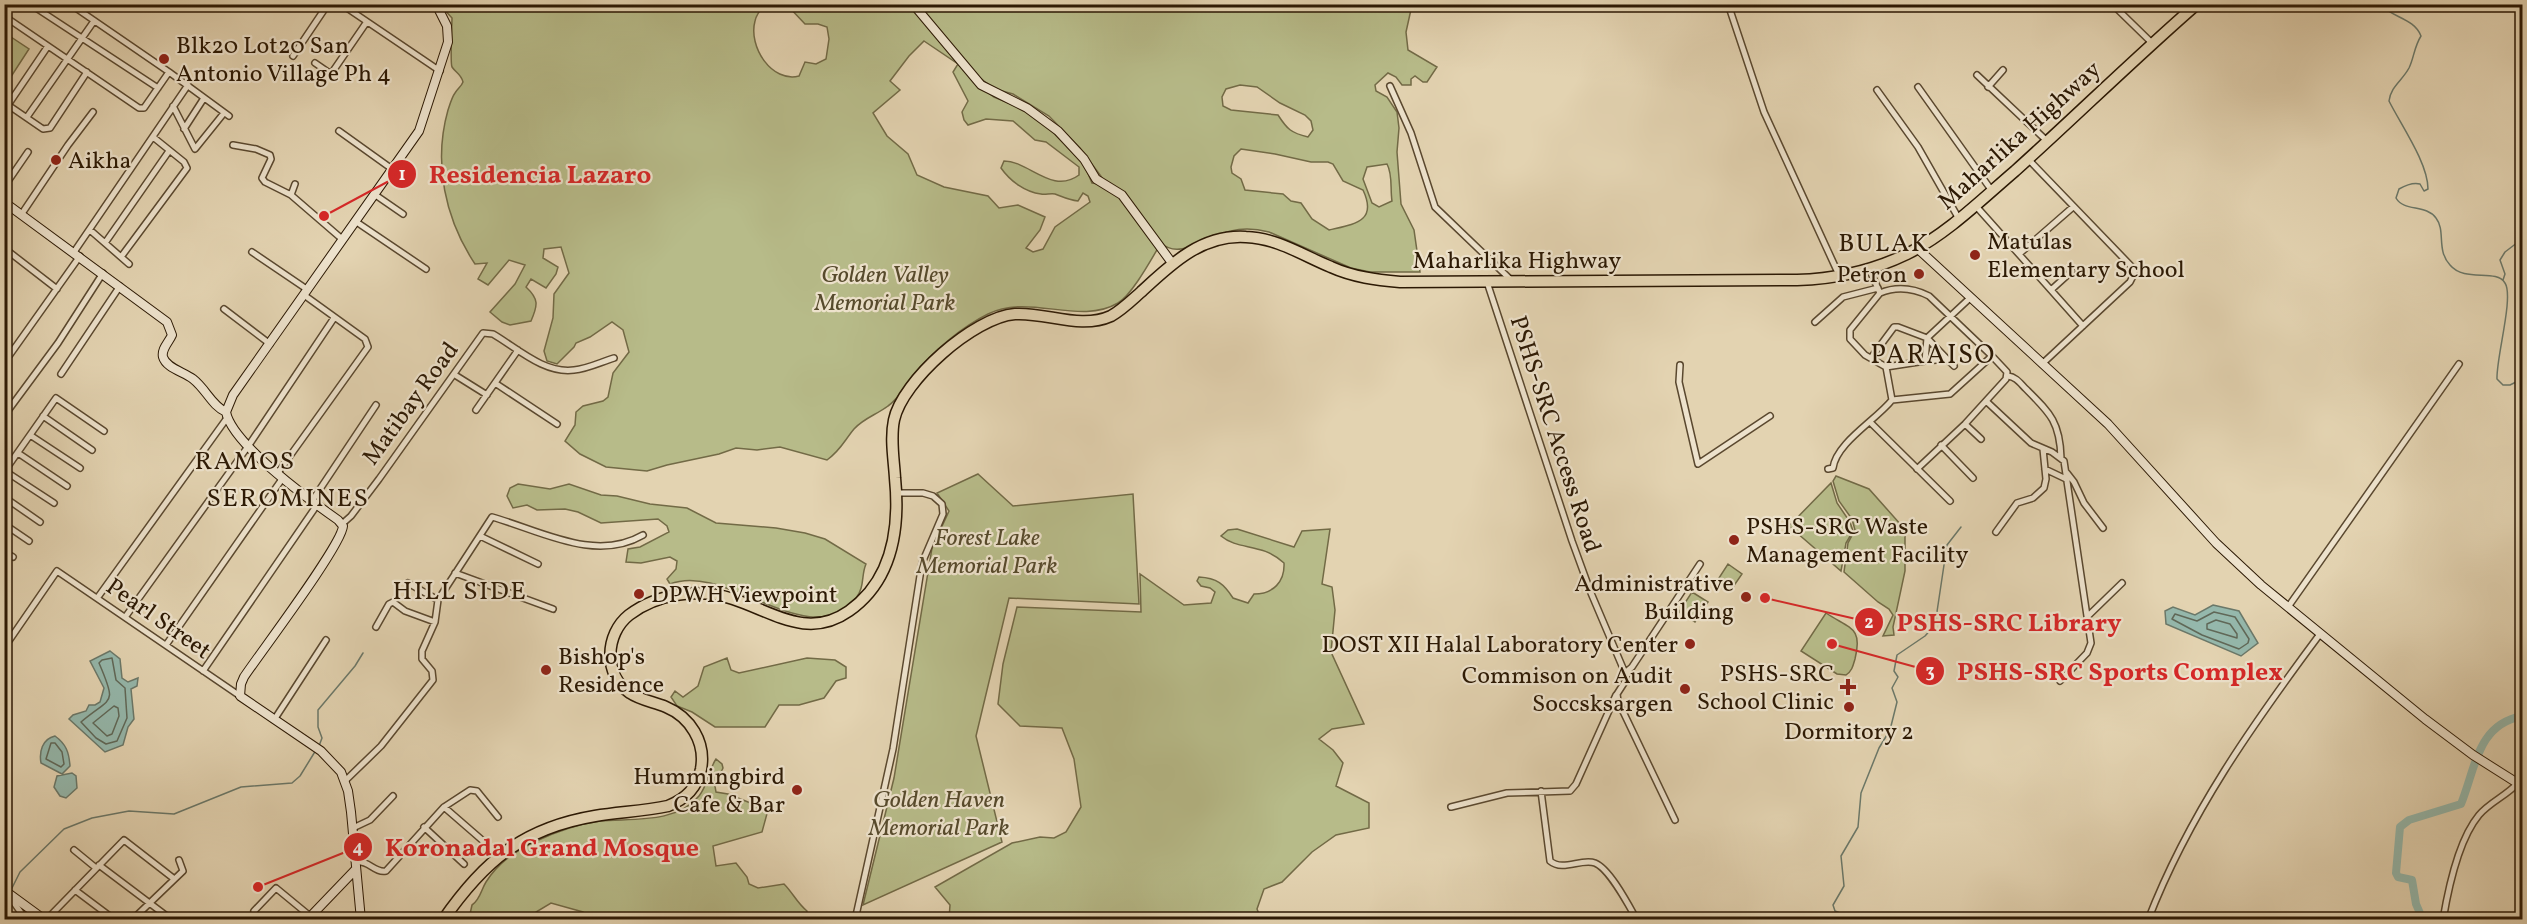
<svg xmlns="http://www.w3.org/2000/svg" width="2527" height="924" viewBox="0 0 2527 924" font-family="Vollkorn,serif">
<rect width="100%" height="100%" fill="#e3d3b1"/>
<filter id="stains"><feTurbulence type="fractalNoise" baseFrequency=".00333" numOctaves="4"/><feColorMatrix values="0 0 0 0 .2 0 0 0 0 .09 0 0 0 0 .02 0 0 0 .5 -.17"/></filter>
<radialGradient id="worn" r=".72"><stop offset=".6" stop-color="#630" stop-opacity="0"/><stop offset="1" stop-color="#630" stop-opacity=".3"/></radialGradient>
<path fill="#b7bb89" stroke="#726a46" stroke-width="1.5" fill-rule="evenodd" d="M440,5H765C761,9 756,16 755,21C748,47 772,83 799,76L805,62L816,64L826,59L829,39L827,27L818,24H805L787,5H1412L1406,32L1408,50L1437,67L1427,82H1423L1415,76L1411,79V85H1402L1396,77L1388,73L1375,85L1376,91L1387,97L1397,112L1399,128L1397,152L1401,204L1414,230L1420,272H1370L1351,268L1269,232C1257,229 1243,228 1231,231C1208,235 1180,261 1161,243C1152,258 1132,295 1118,303C1079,326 1030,293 988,314C962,327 936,349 917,371C908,381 899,399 888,406C876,415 864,418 854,429C844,441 841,450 827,460L780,447L757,450L736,448L719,454L667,465L647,471L606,467L580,454L565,441L575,425L576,412L583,406L603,401L608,397L613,373L629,352L623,330L612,322L590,337L576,343L574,347L557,364L547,361L544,351L553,318L554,294L569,273L561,247L544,249L543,258L558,267L556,274L546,288L531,279L526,287C539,299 538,305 531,321L510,325L502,322L490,312L515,284L525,265L509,260L488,285L478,279L487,263L475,264C445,219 433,163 448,110C450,104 452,97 455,93C458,88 461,87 463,82C461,74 456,73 452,67C450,63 452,24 452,18ZM924,41L958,64L953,72L968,101L962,112L964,120L968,125L986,119L1013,121L1035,140L1046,142L1079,167V175C1052,195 1029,161 1004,161L1001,168C1010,181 1025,192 1041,194C1045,195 1051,193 1055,194C1063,197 1069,200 1078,201L1083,193L1088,196L1090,202L1055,227L1043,249L1033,252L1026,248L1040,230L1045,217L1018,205L999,208L988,196L944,187L917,175L908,154L887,136L873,113L900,90L890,81L909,56ZM976,75L995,89L1013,94L1049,116L1080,148L1103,179L1099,184L1092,183L1084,164L1035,114L994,97L975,83ZM1240,85L1257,87L1280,103L1305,115L1311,121L1313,130L1308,137C1291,133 1287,129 1278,115L1231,110L1223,106L1222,97L1226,89ZM1241,149L1275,154L1311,162H1328L1333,164L1343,181L1363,190C1378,222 1354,224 1329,230L1312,219L1301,203L1291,201L1283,194L1245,190L1241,179L1232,173L1231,167L1234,156ZM1387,164C1393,175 1390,189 1392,201L1379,207L1372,203L1363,179L1367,167Z
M5,33L29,49L5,86Z
M978,474L1013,506L1133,494L1139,604L1009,598L976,736L1002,842L863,905L894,778L932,548L949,511L937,493Z
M1836,476L1869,489L1902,526L1905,536V571L1893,627L1894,635L1883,636L1893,615L1889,609L1878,602L1844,572L1848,543L1855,530L1852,519L1839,501L1833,481Z
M1831,483L1837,503L1850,522L1853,531L1846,543L1841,571L1789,526Z
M518,484L550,489L569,484L601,495L617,496L650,504L687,508L716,523L776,528L805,533L825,539L866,564C861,575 865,587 856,598C810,656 726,561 670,584L667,579L676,569L677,561L670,557L641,563L626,562L628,549L640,547L669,532L667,526L658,519L601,523L578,512L565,509L537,510L527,505L513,508L507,496L510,488Z
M1237,529L1294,547L1302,531L1330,529L1322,584L1332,587L1335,610L1331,652L1364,724L1332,729L1319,739L1333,750L1343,763L1336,786L1369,803V828L1336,835L1312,852L1282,882L1264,889L1257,909L1261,919H1239L1233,913C1222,913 1210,912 1199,913C1167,917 1123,924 1092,916L1085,920L949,919L950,905L935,887L1012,843L1040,837L1054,838L1066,832L1081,807L1074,759L1062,728L1020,726L998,704L1003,664L1017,607L1141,612L1140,574L1184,605L1211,603L1215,592L1210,588L1201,586L1197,581L1199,577C1217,578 1224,584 1233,598L1248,603L1254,594C1273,594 1285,582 1284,563C1261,542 1239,551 1221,536L1228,530Z
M1728,564L1742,574L1731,590L1717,581Z
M1692,592L1708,602L1695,622L1679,612Z
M1826,613C1850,629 1863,627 1855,659C1853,666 1852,671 1846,675L1837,674L1801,651Z
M727,658L731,670L739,673L807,658L835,660L846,667V678L836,681L824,698L799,705H779L765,727H715L692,712L677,706L671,697L675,691L683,697L698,686L704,667Z
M716,759L722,764L723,768L715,786L716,792L728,794L768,810L762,832L713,846L716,866L736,863L747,877L749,884L758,888L784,884C793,893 797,903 807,911L806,920H589L583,912L551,903L536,912L533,919H518L508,916L502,919L472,918L470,914L472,905C480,900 481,890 486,882C498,863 514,852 534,842C553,833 579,824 600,821C632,818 676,824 699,796C708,785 708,771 716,759Z"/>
<path fill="#95b8ac" stroke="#6b7869" stroke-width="1.5" d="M2213,605L2239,611L2258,643L2241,656L2166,624L2165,611L2173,607L2195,615Z
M110,651L120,659L122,678L128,682L138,678L137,686L131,689L134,719L128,727L123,745L105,752L69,719L73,715L86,711L89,705H95L100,702L104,688L90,661Z
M55,736C66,744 69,752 70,766L62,774L41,763C39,752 42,739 55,736Z
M72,773L76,776L77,788L66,798L60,796L54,787L57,776Z"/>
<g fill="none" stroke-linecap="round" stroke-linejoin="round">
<path stroke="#606858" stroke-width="1.5" d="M2214,612L2235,617L2249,639L2248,643L2239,649L2202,635L2172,619L2175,614L2197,621Z
M2216,620L2230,624L2237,634V638L2207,629V624Z
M112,658L116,680L125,688L127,718L117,741L106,744L96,738L81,722C111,696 118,707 99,663L102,660Z
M114,706L118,708L119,716L112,734L107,736L93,723Z
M55,743L62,752L64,764L61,767L46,759L51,743Z"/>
<path stroke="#6b7869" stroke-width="1.5" d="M2380,4C2392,18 2414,18 2421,36C2414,47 2414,58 2409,68C2402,81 2391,86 2389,101C2401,125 2428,163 2428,189L2424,191L2420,184C2413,182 2406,185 2399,189L2396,198C2404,212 2426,204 2436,218C2446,231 2436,250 2450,265C2465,283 2496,268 2505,283C2514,297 2496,358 2497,379L2503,385H2510L2522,379
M2503,280L2505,274L2500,260L2505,252L2522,239
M319,746L322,738L318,727V710L355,666L363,653
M11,890L20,872L64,829L92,818L129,811L174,814L241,787L292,783L300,776L316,750
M1849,920L1845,915L1835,911L1833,905L1844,886L1841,856L1858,827L1861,793L1879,748L1890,730L1897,702L1892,688L1898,677L1894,671L1897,655L1925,636L1935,625L1947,545L1961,527"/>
<path stroke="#95b8ac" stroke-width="8" d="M2423,920L2416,904L2412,880L2398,877L2396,873L2400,827L2409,820L2461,804C2476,767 2477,725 2522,716"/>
<g stroke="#5a482f" stroke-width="8">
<path id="street" d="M30,4L158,88
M341,4L440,71
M1728,4L1764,112L1839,275
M2112,4L2152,43
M4,16L139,108H144L169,72L70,4
M48,46L8,105L43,129L50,128L87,72
M293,56L328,4
M315,63L331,74L366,23
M169,72L229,116
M1977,75L2047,141
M1390,86L1411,133L1435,207L1511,280
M1918,87L1992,191
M1988,87L2003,70
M1877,90L1918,147L1959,219
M173,106L195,149L224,113
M27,117L94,21
M184,129L204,98
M339,131L392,169
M233,145L256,149L270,155L271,159L262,178L265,182L291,195L295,184
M4,150L8,145
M2028,159L2133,268L2134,274L2130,282L2042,364
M4,187L28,152
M374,194L403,214
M291,195L342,239
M1975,205L2083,326
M21,215L68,145L93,112
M355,221L426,269
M90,230L129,264
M105,243L169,151
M4,248L57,289
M74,252L188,85
M252,252L308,290
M2019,254L2073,207
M121,257L187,168L184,162L153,137
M1869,269L1880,293L1850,330V339L1865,355L1886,367L1925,361L1927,338L1970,298
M1487,282L1572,541L1591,593L1625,673L1632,667L1700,564
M2051,290L2072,271
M1880,293C1897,286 1913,288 1929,296L1992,356L1950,394L1892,400L1886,367
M224,309L270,344
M1815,322L1843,297L1878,288
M1871,358L1894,327H1898L1927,338L1947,359L1925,361
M1947,359L1954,366
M4,363L80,256
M1680,365L1679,382L1698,464L1770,416
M61,374L120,286
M455,375L487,395
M2008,376C2016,377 2020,383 2026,389C2050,413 2060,422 2061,458
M495,383L557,424
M1986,401L2031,443L2052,452L2064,461L2091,643L2087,653L2060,681
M476,410L518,350
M4,416L58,343L103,273
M43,416L92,450
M1871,423L1950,501
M1965,424L1981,439
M30,435L80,468
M1941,445L1973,478
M18,453L67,486
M1828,469L1833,468C1836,443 1876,420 1892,400
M1917,469L1965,424L2006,379L2007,372L1992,356
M2045,469L2066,479
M5,471L54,503
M4,472L56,398L104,431
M2067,473L2074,482L2084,503L2103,528
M277,474L368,347L365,339L304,295
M4,497L40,522
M312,501L376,405
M4,524L29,541
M342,524L351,516L379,479L483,333L493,334C517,348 544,374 574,370C587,369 601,362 614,358
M1996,532L2017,503L2033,498L2044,488L2046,479L2043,449
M480,536L538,564
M4,552L13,557
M455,573L553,609
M408,583L438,600
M98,597L227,418
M2288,607L2459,364
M126,616L249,445L334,318
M2088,616L2122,583
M376,627L389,604L393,602L405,611L435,622
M166,645L282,479
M4,648L57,571L240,696
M203,671L317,505
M1627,673L1626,680L1617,694L1618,701L1675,820
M274,720L326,640
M345,781L381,746L433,680L432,671L422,659V651L435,622L438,600L492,517C539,530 595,563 643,535
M1541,791L1550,861C1563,872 1581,858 1595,863C1610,869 1629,906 1637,920
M444,807L482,840
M1451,807L1507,793L1570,791L1576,784L1616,695
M424,827L464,864
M353,828L370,820L393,796
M74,850L96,868
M356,862C369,860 374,873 386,871L444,807L470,790L477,791L498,817
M99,865L172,920
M75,890L115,920
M10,897L26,920
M254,911L276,888L310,916
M46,920L124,840L173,878
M132,920L183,871L179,860
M855,920L893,749L922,563L943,514L942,504L933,496L923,493H897
M2148,920C2189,814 2253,724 2320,634
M2443,920C2448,890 2459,839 2479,815C2490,802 2506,796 2518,783"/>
</g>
<g stroke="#2c1904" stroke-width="10">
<path id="secondary" d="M913,4L981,85L1027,108L1058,131L1084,159L1096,179L1122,195L1172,263
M4,202L167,322L172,335C169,342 161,349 163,357C166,368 184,372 193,379C206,389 212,406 226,412
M1917,248L2108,424L2216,543L2261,585L2425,719L2473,755L2522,786
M4,890L45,920
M307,920L356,869
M361,920L351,812L348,791L341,772L321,751L240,696L241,684L244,677C260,653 342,545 343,526L338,520C311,501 232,444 226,412L233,395L419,131L448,42L447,26L436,4"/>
</g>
<g stroke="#2c1904" stroke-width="13">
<path id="highway" d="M443,920C484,861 523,828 595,816C620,812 644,811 668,806C686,799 697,788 701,769C706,742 690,717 666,707C654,702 640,700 630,693C603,675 605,634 629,615C658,593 699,588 733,599C773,612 808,640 849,611C893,580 900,528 895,478C894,460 890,439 894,420C902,381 974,317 1015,314C1047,312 1080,330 1111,316C1122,310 1132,300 1141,292C1171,264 1202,234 1246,237C1277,238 1304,256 1331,267C1353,277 1377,280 1400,282L1797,280C1836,279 1872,271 1907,254C1947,234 1981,200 2015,171C2076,116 2135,58 2197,4"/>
</g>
<use href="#street" stroke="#ede2cc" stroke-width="5"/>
<use href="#secondary" stroke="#ede2cc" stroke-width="8"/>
<use href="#highway" stroke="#e3d3b1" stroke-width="10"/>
</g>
<g fill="#8f2418" stroke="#ede2cc" stroke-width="2">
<circle cx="164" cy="59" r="6"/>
<circle cx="56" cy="160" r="6"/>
<circle cx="1975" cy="255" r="6"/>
<circle cx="1919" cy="274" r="6"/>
<circle cx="1734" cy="540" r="6"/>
<circle cx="639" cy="594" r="6"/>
<circle cx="1746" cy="597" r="6"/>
<circle cx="1690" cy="644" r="6"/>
<circle cx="546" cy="670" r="6"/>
<path d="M1845 678h6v6h6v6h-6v6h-6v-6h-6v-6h6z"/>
<circle cx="1685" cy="689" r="6"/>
<circle cx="1849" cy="707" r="6"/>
<circle cx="797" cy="790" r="6"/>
</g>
<g text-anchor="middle" stroke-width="4.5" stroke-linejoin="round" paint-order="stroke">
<g font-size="24" fill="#2c1904" stroke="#ede2cc" text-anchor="start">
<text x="176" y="53">Blk20 Lot20 San<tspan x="176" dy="28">Antonio Village Ph 4</tspan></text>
<text x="68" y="168">Aikha</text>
<text x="1987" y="249">Matulas<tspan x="1987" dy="28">Elementary School</tspan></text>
<text x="1907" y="282" text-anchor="end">Petron</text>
<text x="1746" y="534">PSHS-SRC Waste<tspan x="1746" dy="28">Management Facility</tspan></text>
<text x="1734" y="591" text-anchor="end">Administrative<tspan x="1734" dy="28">Building</tspan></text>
<text x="651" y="602">DPWH Viewpoint</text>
<text x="1678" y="652" text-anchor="end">DOST XII Halal Laboratory Center</text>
<text x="558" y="664">Bishop's<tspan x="558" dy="28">Residence</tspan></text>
<text x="1834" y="681" text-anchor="end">PSHS-SRC<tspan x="1834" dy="28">School Clinic</tspan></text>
<text x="1673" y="683" text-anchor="end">Commison on Audit<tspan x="1673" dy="28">Soccsksargen</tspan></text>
<text x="1849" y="739" text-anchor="middle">Dormitory 2</text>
<text x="785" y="784" text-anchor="end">Hummingbird<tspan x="785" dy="28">Cafe &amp; Bar</tspan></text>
</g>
<g font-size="24" fill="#2c1904" stroke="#ede2cc">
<text transform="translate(2019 135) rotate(-42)" y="8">Maharlika Highway</text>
<text x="1517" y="268">Maharlika Highway</text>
<text transform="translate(410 403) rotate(-54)" y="8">Matibay Road</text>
<text transform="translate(1556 434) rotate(72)" y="8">PSHS-SRC Access Road</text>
<text transform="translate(159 618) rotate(35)" y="8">Pearl Street</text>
</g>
<g font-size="24" font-style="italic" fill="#564a2c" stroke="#ede2cc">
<text x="885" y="282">Golden Valley<tspan x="885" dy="28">Memorial Park</tspan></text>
<text x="987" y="545">Forest Lake<tspan x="987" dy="28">Memorial Park</tspan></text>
<text x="939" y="807">Golden Haven<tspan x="939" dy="28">Memorial Park</tspan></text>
</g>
<g font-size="26" letter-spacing="1.5" fill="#2c1904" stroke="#ede2cc">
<text x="1884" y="251">BULAK</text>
<text x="245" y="469">RAMOS</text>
<text x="288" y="506">SEROMINES</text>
<text x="460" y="599">HILL SIDE</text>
</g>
<g font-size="27" letter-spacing="1.5" fill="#2c1904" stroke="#ede2cc">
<text x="1933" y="363">PARAISO</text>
</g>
</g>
<path fill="none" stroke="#d62828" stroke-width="2" d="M324 216L402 174M1765 598L1869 622M1832 644L1930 671M258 887L358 847"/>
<g fill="#d62828" stroke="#ede2cc" stroke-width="2">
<circle cx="324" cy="216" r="6"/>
<circle cx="1765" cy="598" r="6"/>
<circle cx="1832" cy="644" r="6"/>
<circle cx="258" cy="887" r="6"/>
<circle cx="402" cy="174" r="15"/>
<circle cx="1869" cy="622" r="15"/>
<circle cx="1930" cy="671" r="15"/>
<circle cx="358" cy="847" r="15"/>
</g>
<g font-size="18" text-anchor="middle" font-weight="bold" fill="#fff">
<text x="402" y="180">1</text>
<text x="1869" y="628">2</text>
<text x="1930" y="677">3</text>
<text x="358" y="853">4</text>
</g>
<g font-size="26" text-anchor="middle" font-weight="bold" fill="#d62828" stroke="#ede2cc" stroke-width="4.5" stroke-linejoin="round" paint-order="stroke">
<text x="540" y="183">Residencia Lazaro</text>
<text x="2009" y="631">PSHS-SRC Library</text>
<text x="2120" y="680">PSHS-SRC Sports Complex</text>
<text x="542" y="856">Koronadal Grand Mosque</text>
</g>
<rect width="2527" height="924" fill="none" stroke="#e3d3b1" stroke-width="24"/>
<rect x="6" y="6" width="2515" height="912" fill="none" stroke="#2c1904" stroke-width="3"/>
<rect x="12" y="12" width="2503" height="900" fill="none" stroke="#2c1904" stroke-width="1.5"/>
<rect width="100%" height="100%" filter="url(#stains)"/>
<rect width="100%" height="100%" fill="url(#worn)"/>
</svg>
